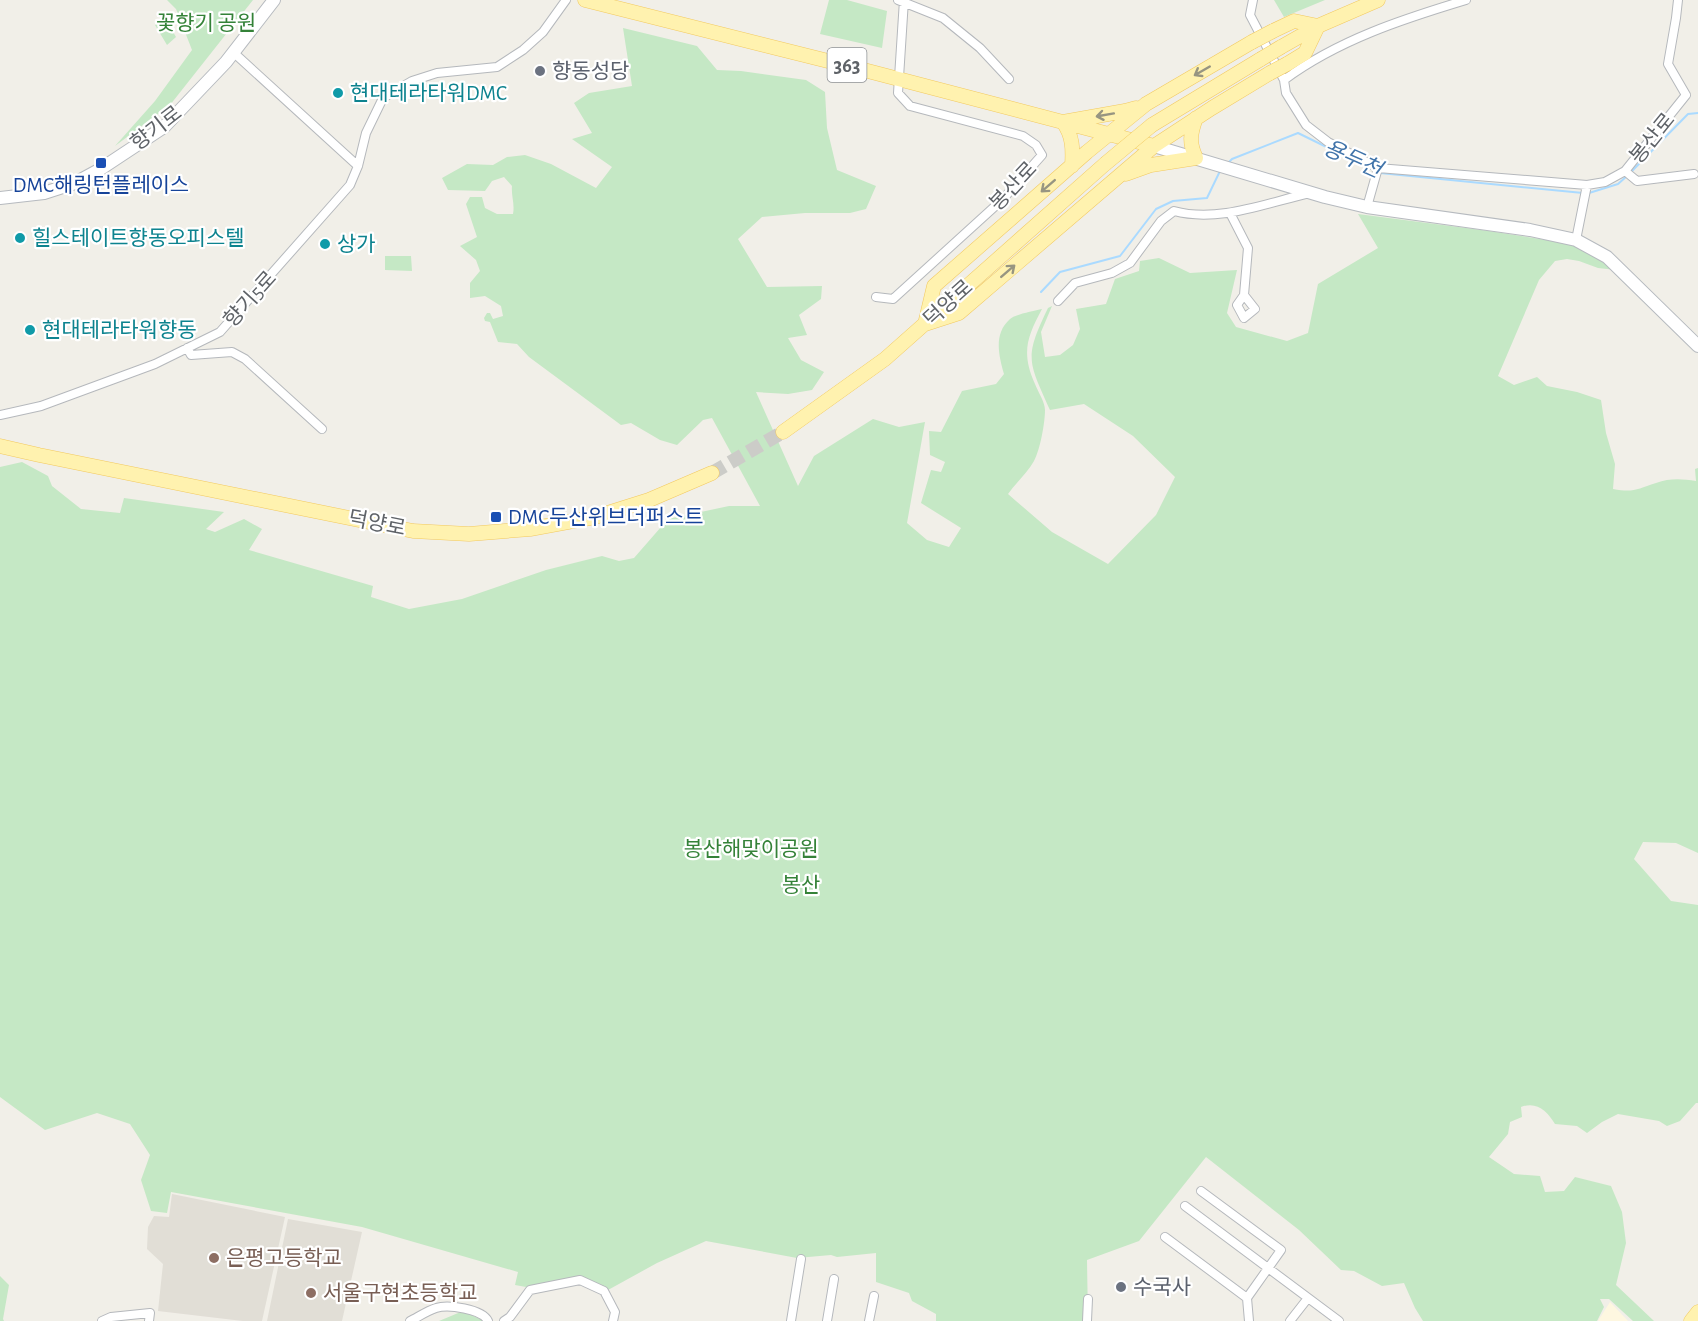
<svg xmlns="http://www.w3.org/2000/svg" width="1698" height="1321" viewBox="0 0 1698 1321" font-family="'Alegreya Sans','Noto Sans KR',sans-serif">
<rect width="100%" height="100%" fill="#f1efe8"/>
<path fill="#fef7e0" d="M1610,1302L1628,1321H1598Z"/>
<path fill="#e1ded6" d="M172,1194L285,1217L262,1321H243L158,1311L163,1264L147,1249L148,1227L154,1216L169,1217Z
M288,1219L362,1232L342,1321H267Z"/>
<path fill="#c5e8c5" d="M167,0H253L170,105L115,146L155,101L192,50L176,9Z
M829,0H847L887,11L882,48L820,34Z
M1274,0H1325L1284,17Z
M165,18L176,37L167,45L155,25Z
M623,28L697,46L717,70L741,71L806,80L825,92L827,128L837,170L876,186L866,209L850,213H805L762,217L738,239L767,287L822,286L821,299L799,315L807,335L788,338L801,360L824,372L812,390L788,394L756,392L798,486L814,456L873,419L899,427L925,422L907,523L927,540L949,547L961,528L921,503L931,470L941,472L945,462L930,455L929,431L941,432L962,391L996,384L1004,374C999,356 993,334 1010,319C1016,314 1034,311 1042,309C1027,337 1021,353 1035,384C1038,392 1045,402 1045,410C1045,423 1040,450 1034,461C1028,472 1016,483 1008,494L1052,532L1108,564L1156,515L1175,477L1133,436L1084,404L1050,410C1028,361 1024,358 1048,308L1052,306L1041,332L1045,357L1060,355L1073,345L1080,329L1076,309L1106,304L1115,279L1139,271L1140,261L1159,258L1190,273L1237,270L1227,313L1236,327L1287,341L1308,333L1318,284L1378,248L1358,214L1489,231L1565,243L1592,252L1616,270L1598,268L1579,261L1567,259L1555,261L1539,280L1498,376L1514,385L1537,377L1547,386L1577,392L1601,400L1606,433L1615,464L1613,489C1634,493 1637,489 1656,483C1670,478 1682,479 1696,481L1695,469L1698,468V853L1676,843L1643,842L1634,859L1671,901L1698,905V1103H1696L1680,1121L1667,1126L1659,1121L1618,1114L1602,1122L1587,1133L1577,1126L1555,1124C1547,1111 1537,1101 1521,1107L1522,1117L1510,1122L1508,1134L1489,1157L1514,1174L1540,1176L1545,1192L1564,1191L1575,1177L1611,1186L1622,1212L1626,1243L1616,1285L1654,1321H1633L1609,1299H1600L1604,1307L1597,1321H1423L1415,1308L1404,1283L1382,1286L1354,1271L1341,1270L1299,1230L1206,1157L1139,1241L1087,1260L1088,1321H936V1314L912,1301L909,1293L876,1282V1253L837,1257L831,1255L797,1258L706,1241L657,1263L608,1290L579,1276L526,1287L515,1285L518,1272L362,1227L171,1192L167,1213L151,1211L141,1180L150,1155L130,1124L97,1113L45,1130L0,1097V467L22,462L48,476L52,486L81,509L120,513L124,498L224,512L206,529L215,532L244,519L262,529L249,550L373,586L371,597L409,609L462,599L546,570L602,556L619,561L634,558L668,519L729,506H760L712,418L703,420L677,445L660,440L631,423L621,425L529,357L517,344L498,342L490,322L485,321L484,318L487,313H490L493,319L503,316L501,306L485,296L470,298V283L480,271L476,260L460,246L477,237L466,204L470,197H482L485,208L497,214H513C515,204 511,196 512,186L504,177L492,181L485,191L448,190L442,178L467,164L493,165L507,157L525,155L551,164L596,188L612,167L572,139L592,133L574,103L589,93L632,86Z
M385,256H411L412,271L385,270Z
M0,1276L9,1285L3,1319L4,1321H0Z
M463,1311L484,1321H439Z"/>
<g fill="none" stroke-linecap="round" stroke-linejoin="round">
<path stroke="#aadaff" stroke-width="2" d="M1228,163L1232,159L1298,133L1353,160
M1631,172L1688,114L1698,113
M1380,173L1583,193
M1589,193L1618,184L1627,176
M1041,292L1060,272L1120,256L1156,209L1173,201L1207,198L1220,171"/>
<path stroke="#ccccc8" stroke-width="14" stroke-dasharray="14 7" stroke-linecap="butt" d="M712,473L783,432"/>
<g stroke="#b5b8bc" stroke-width="10">
<path id="minor" d="M898,0L943,18L980,48L1009,79
M1253,0L1250,15L1284,80L1286,93L1306,125L1328,142L1378,168L1587,185L1605,182L1625,171L1686,95
M1678,0L1676,18L1668,64L1686,95
M233,52L358,166
M1284,80C1338,40 1403,19 1466,0
M1625,171L1637,181L1694,174
M1367,207L1378,168
M1230,213L1248,248L1244,295L1237,305L1244,318L1255,309L1244,295
M1576,240L1587,185
M876,297L893,299L1003,199L1042,155L1036,145L1023,136L910,106L898,93L904,0
M1058,301L1075,283L1112,273L1130,263L1161,221L1174,211C1218,223 1266,203 1310,193
M187,348L191,355L232,352L245,359L322,429
M0,415L41,406L155,364L220,332L350,185L358,166L366,133L383,98L412,81L437,73L497,67L523,50L543,32L566,0
M1201,1191L1281,1250L1247,1298
M1185,1206L1339,1321
M1165,1237L1247,1298L1249,1321
M102,1321L111,1317L150,1313L149,1321
M410,1321C418,1317 427,1311 436,1308C448,1304 482,1309 488,1321
M504,1321L510,1317L530,1290L580,1280L604,1291L615,1312L613,1321
M791,1321L801,1259
M827,1321L834,1279
M869,1321L874,1296
M1087,1321L1088,1299
M1290,1321L1308,1298"/>
</g>
<g stroke="#b6babf" stroke-width="14">
<path id="secondary" d="M1154,146L1325,197L1367,207L1530,230L1576,240L1607,257L1698,346
M0,198L44,193L75,183L99,170L164,127L226,62L274,0"/>
</g>
<g stroke="#f2c960" stroke-width="15">
<path id="primary" d="M585,0L864,70L1154,146
M1273,31L1294,21L1318,26L1305,53L1287,64
M1281,47L1318,26L1378,0
M1152,125L1261,59
M1072,166C1073,149 1073,136 1063,122L1125,111L1136,108
M1126,174L1151,165L1196,158C1189,143 1190,134 1196,118
M925,324L934,286L1087,152L1146,104L1252,42
M925,324L959,313L1154,146L1212,108L1270,73
M783,432L885,359L1105,164
M0,446L39,455L413,531L469,534L530,529L595,517L649,500L712,473
M1691,1321L1698,1312"/>
</g>
<use href="#minor" stroke="#fff" stroke-width="8"/>
<use href="#secondary" stroke="#fff" stroke-width="12"/>
<use href="#primary" stroke="#fff2af" stroke-width="14"/>
<g stroke="#f2c960" stroke-width="15" stroke-linecap="butt">
<path id="primary-bridge" d="M1252,42L1273,31
M1261,59L1281,47
M1270,73L1287,64
M1105,164L1152,125"/>
</g>
<use href="#primary-bridge" stroke="#fff2af" stroke-width="14"/>
</g>
<defs><path id="oneway-shaft" d="M-6 0H5M1.5-3L5.5 0L1.5 3" fill="none" stroke-width="1.6" stroke-linecap="round" stroke-linejoin="round" transform="scale(1.5)"/></defs>
<g stroke="#979581">
<use href="#oneway-shaft" transform="translate(1202 71) rotate(150)"/>
<use href="#oneway-shaft" transform="translate(1105 115) rotate(170)"/>
<use href="#oneway-shaft" transform="translate(1048 186) rotate(139)"/>
<use href="#oneway-shaft" transform="translate(1008 271) rotate(-41)"/>
</g>
<g fill="#6b7280" stroke="#fff" stroke-width="2">
<circle cx="540" cy="71" r="6"/>
<circle cx="1121" cy="1287" r="6"/>
</g>
<g fill="#0f9aa8" stroke="#fff" stroke-width="2">
<circle cx="338" cy="93" r="6"/>
<circle cx="20" cy="238" r="6"/>
<circle cx="325" cy="244" r="6"/>
<circle cx="30" cy="330" r="6"/>
</g>
<g fill="#1a4fb4" stroke="#fff" stroke-width="2">
<rect x="95" y="157" width="12" height="12" rx="3"/>
<rect x="490" y="511" width="12" height="12" rx="3"/>
</g>
<g fill="#8d6e63" stroke="#fff" stroke-width="2">
<circle cx="214" cy="1258" r="6"/>
<circle cx="311" cy="1293" r="6"/>
</g>
<g text-anchor="middle" stroke-width="4.5" stroke-linejoin="round" paint-order="stroke">
<rect fill="#fff" stroke="#8f9295" stroke-width="1.5" x="827.5" y="48" width="39" height="34" rx="4.5"/>
<g font-size="20" font-weight="bold" fill="#5f6368">
<text x="847" y="72">363</text>
</g>
<g font-size="21" fill="#348238" stroke="#fff">
<text x="206" y="30">꽃향기 공원</text>
<text x="751" y="856">봉산해맞이공원</text>
<text x="801" y="892">봉산</text>
</g>
<g font-size="21" fill="#5b616d" stroke="#fff" text-anchor="start">
<text x="552" y="78">향동성당</text>
<text x="1133" y="1294">수국사</text>
</g>
<g font-size="21" fill="#0d838f" stroke="#fff" text-anchor="start">
<text x="350" y="100">현대테라타워DMC</text>
<text x="32" y="245">힐스테이트향동오피스텔</text>
<text x="337" y="251">상가</text>
<text x="42" y="337">현대테라타워향동</text>
</g>
<g font-size="21" fill="#5f6368" stroke="#fff">
<text transform="translate(156 128) rotate(-38)" y="7">향기로</text>
<text transform="translate(1652 138) rotate(-51)" y="7">봉산로</text>
<text transform="translate(1013 186) rotate(-47)" y="7">봉산로</text>
<text transform="translate(250 299) rotate(-48)" y="7">향기5로</text>
<text transform="translate(948 303) rotate(-42)" y="7">덕양로</text>
<text transform="translate(377 523) rotate(11)" y="7">덕양로</text>
</g>
<g font-size="21" fill="#164399" stroke="#fff">
<text x="101" y="192">DMC해링턴플레이스</text>
<text x="508" y="524" text-anchor="start">DMC두산위브더퍼스트</text>
</g>
<g font-size="21" fill="#785e54" stroke="#fff" text-anchor="start">
<text x="226" y="1265">은평고등학교</text>
<text x="323" y="1300">서울구현초등학교</text>
</g>
<g font-size="22" font-style="italic" fill="#4174aa" stroke="#fff">
<text transform="translate(1353 158) rotate(24)" y="8">용두천</text>
</g>
</g>
</svg>
